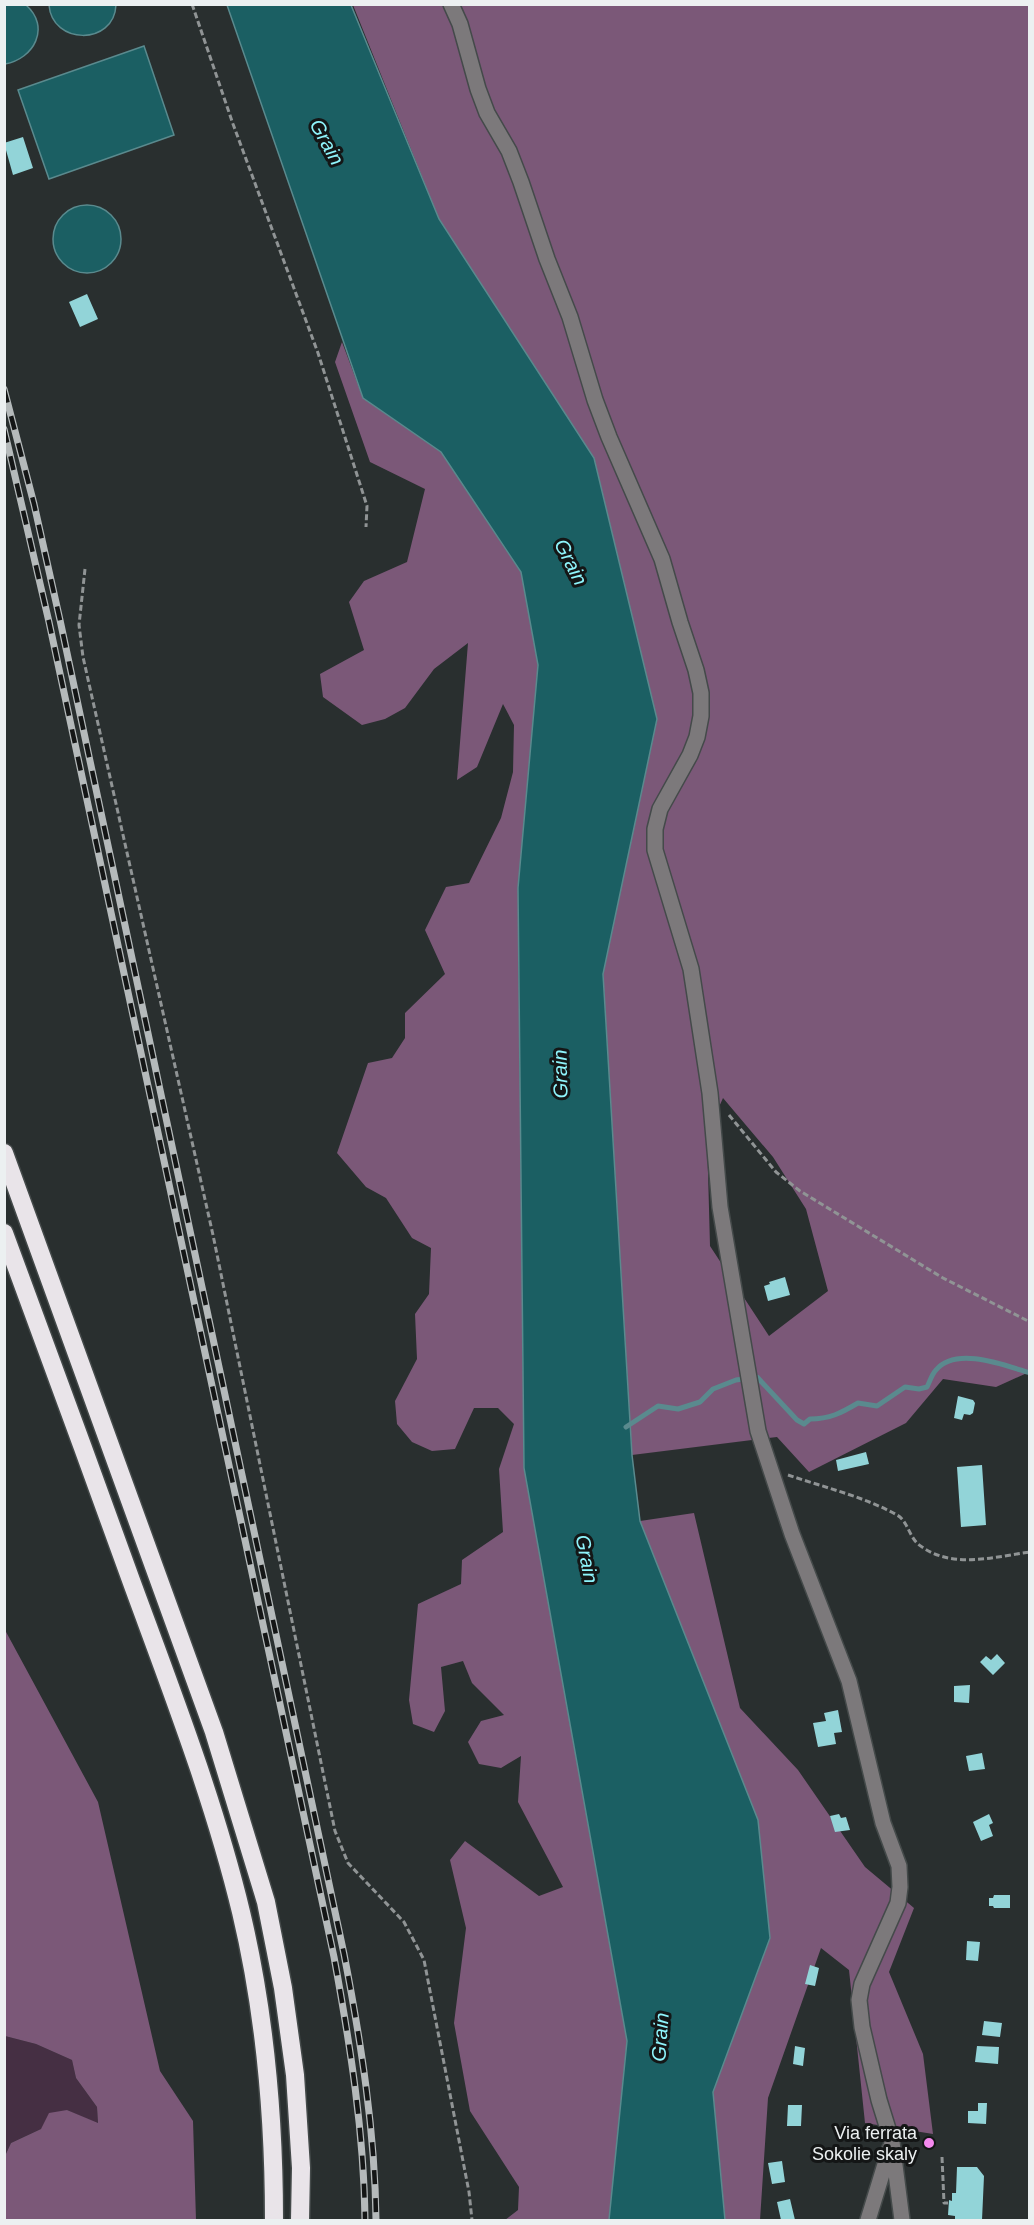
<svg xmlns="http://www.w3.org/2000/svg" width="1034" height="2225" viewBox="0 0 1034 2225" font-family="Helvetica,sans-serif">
<rect width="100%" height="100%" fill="#292f2f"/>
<path fill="#452f43" d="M5,2036L36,2044L72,2060L76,2078L97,2107L98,2124L67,2110L41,2129L11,2143L5,2156Z"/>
<path fill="#7b5878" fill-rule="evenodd" d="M353,5H1029V1375L1027,1373L996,1387L943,1379L906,1423L809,1472L777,1437L632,1455L603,974L657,719L594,458L439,219ZM723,1098L773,1157L806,1209L828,1291L769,1336L710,1246L707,1134Z
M342,342L363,398L441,452L521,572L538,665L518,888L524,1468L627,2041L609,2220H505L518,2210L519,2187L470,2111L454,2023L466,1928L450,1860L465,1841L539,1896L563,1887L518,1802L521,1756L501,1768L479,1764L468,1742L481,1721L504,1715L472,1683L463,1661L441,1667L445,1711L434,1732L413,1724L409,1700L418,1604L461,1584L462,1560L503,1532L499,1469L514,1424L498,1408H474L455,1449L432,1451L412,1442L397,1424L395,1401L417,1359L415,1314L429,1294L431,1248L412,1238L386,1198L366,1187L337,1153L368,1063L392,1058L405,1038V1013L445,974L425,930L446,887L469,883L501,818L513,772L514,725L503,704L477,767L457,780L468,643L434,669L405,708L385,719L362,725L323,697L320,674L364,650L349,602L364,581L407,562L425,489L370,462L335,362Z
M694,1513L740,1708L798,1770L865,1867L914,1908L889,1972L923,2054L933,2134L865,2123L849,1970L821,1948L768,2098L760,2220H725L713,2092L770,1938L640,1521Z
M5,1630L98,1802L160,2071L193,2121L196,2220H5V2156L11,2143L41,2129L49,2113L67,2110L98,2123L97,2107L76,2078L72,2060L36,2044L5,2036Z"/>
<path fill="#1b5f63" stroke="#5a8a8e" stroke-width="1.5" d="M5,4L26,5C51,27 34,59 5,64Z
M49,5V4L116,5C114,46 52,45 49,5Z
M227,5H351L439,219L594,458L657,719L603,974L632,1455L640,1521L758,1820L770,1938L713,2092L725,2220H609L627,2041L524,1468L518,888L538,665L521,572L441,452L363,398Z
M144,46L174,135L49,179L18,90Z
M53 239a34 34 0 1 1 68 0a34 34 0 1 1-68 0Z"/>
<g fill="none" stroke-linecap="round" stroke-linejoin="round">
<path stroke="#5a8a8e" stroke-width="5" d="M626,1427L658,1406L678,1409L700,1402L713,1389L736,1380L757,1377L797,1420L804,1424L810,1419C830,1419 841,1413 858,1403L877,1406L905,1387L919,1389L927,1387C930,1381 932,1374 936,1370C956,1346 1004,1365 1030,1373"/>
</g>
<path fill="#92d4d8" d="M23,137L33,168L13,175L4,143Z
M87,294L98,319L80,327L69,302Z
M785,1277L790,1295L768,1301L764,1286L770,1284L769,1282Z
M958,1396L973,1400L975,1403L973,1413L970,1415L964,1414L962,1420L954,1418Z
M866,1452L869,1464L838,1471L836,1460Z
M982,1465L986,1525L961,1527L957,1467Z
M997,1654L1005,1663L993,1675L980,1662L986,1656L991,1660Z
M970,1685L969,1703L954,1702V1686Z
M838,1710L842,1732L834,1733L836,1744L818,1747L813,1723L826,1721L824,1713Z
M982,1753L985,1769L969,1771L966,1756Z
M839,1814L841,1818L846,1817L850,1830L835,1832L830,1816Z
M989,1814L993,1823L989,1825L993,1836L981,1841L973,1822Z
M994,1895H1010V1908H994L993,1906H989V1898H993Z
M967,1941L980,1942L978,1961L966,1960Z
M810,1965L819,1968L815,1986L805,1984Z
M984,2021L1002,2023L1000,2037L982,2035Z
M795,2046L805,2048L803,2066L793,2064Z
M977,2046L999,2047L998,2064L975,2062Z
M978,2103H987L986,2124L968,2123V2111H978Z
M788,2105H802L801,2126H787Z
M782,2161L785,2182L772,2184L768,2163Z
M957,2167H977L984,2176L982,2220H955V2216L948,2215L949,2200L952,2201V2193H956Z
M790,2199L795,2220H781L777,2202Z"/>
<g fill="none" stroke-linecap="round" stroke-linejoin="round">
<g stroke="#444a4a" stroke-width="18">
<path id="minor" d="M451,4L460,24L478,89L487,113L509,151L521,182L547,259L570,317L595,400L609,437L662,559L680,622L696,670L701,693V716L697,737L690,755L660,809L655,829V850L691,969L710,1093L720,1207L758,1431L792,1534L849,1681L883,1823L899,1866L900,1887L898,1903L862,1984L859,2000L862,2027L879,2100L892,2142L902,2220
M868,2220L890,2148"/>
</g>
<g stroke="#444a4a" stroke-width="21">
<path id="highway" d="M4,1153L214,1732L266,1902L283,1988L295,2075L301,2168L300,2220
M4,1233C47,1350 90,1466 132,1583C172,1692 214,1800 241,1912C265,2013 274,2117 274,2220"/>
</g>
<path stroke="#909495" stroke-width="3" stroke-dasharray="6 3" stroke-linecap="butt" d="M192,4L233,124L318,353L367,506L366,527
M85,569L79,625L83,657L213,1235L335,1831L348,1863L404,1922L424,1960L469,2192L472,2220
M729,1115L776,1172L800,1191L943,1278L1030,1322
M788,1475C823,1487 865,1497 897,1515C907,1520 909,1536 918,1544C950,1570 993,1557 1030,1552
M942,2157L944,2203H948"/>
<use href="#minor" stroke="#7c797b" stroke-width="15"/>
<use href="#highway" stroke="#e9e4e9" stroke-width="18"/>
<g stroke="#b5babb" stroke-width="7">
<path id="rail" d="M4,389L34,504L60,620L344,1954C361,2042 375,2131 376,2220
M4,429L49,622L334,1957C350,2044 364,2132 365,2220"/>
</g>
<use href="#rail" stroke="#141616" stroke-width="4.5" stroke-dasharray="14" stroke-linecap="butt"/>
</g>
<circle fill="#f589ee" stroke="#141616" stroke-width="2" cx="929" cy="2143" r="6"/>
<g text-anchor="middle" stroke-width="6" stroke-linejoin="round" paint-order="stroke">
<g font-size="18" fill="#ecf0f1" stroke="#141616" text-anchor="end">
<text x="917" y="2139">Via ferrata<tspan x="917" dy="21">Sokolie skaly</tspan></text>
</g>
<g font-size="20" font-style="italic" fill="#8ff5fc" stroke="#141616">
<text transform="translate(327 142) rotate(61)" y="7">Grain</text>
<text transform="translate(571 562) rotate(63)" y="7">Grain</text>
<text transform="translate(560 1074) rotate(-91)" y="7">Grain</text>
<text transform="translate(587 1559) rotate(79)" y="7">Grain</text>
<text transform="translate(660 2037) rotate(-86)" y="7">Grain</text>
</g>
</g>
<rect width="1034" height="2225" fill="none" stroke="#ecf0f1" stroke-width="12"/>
</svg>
